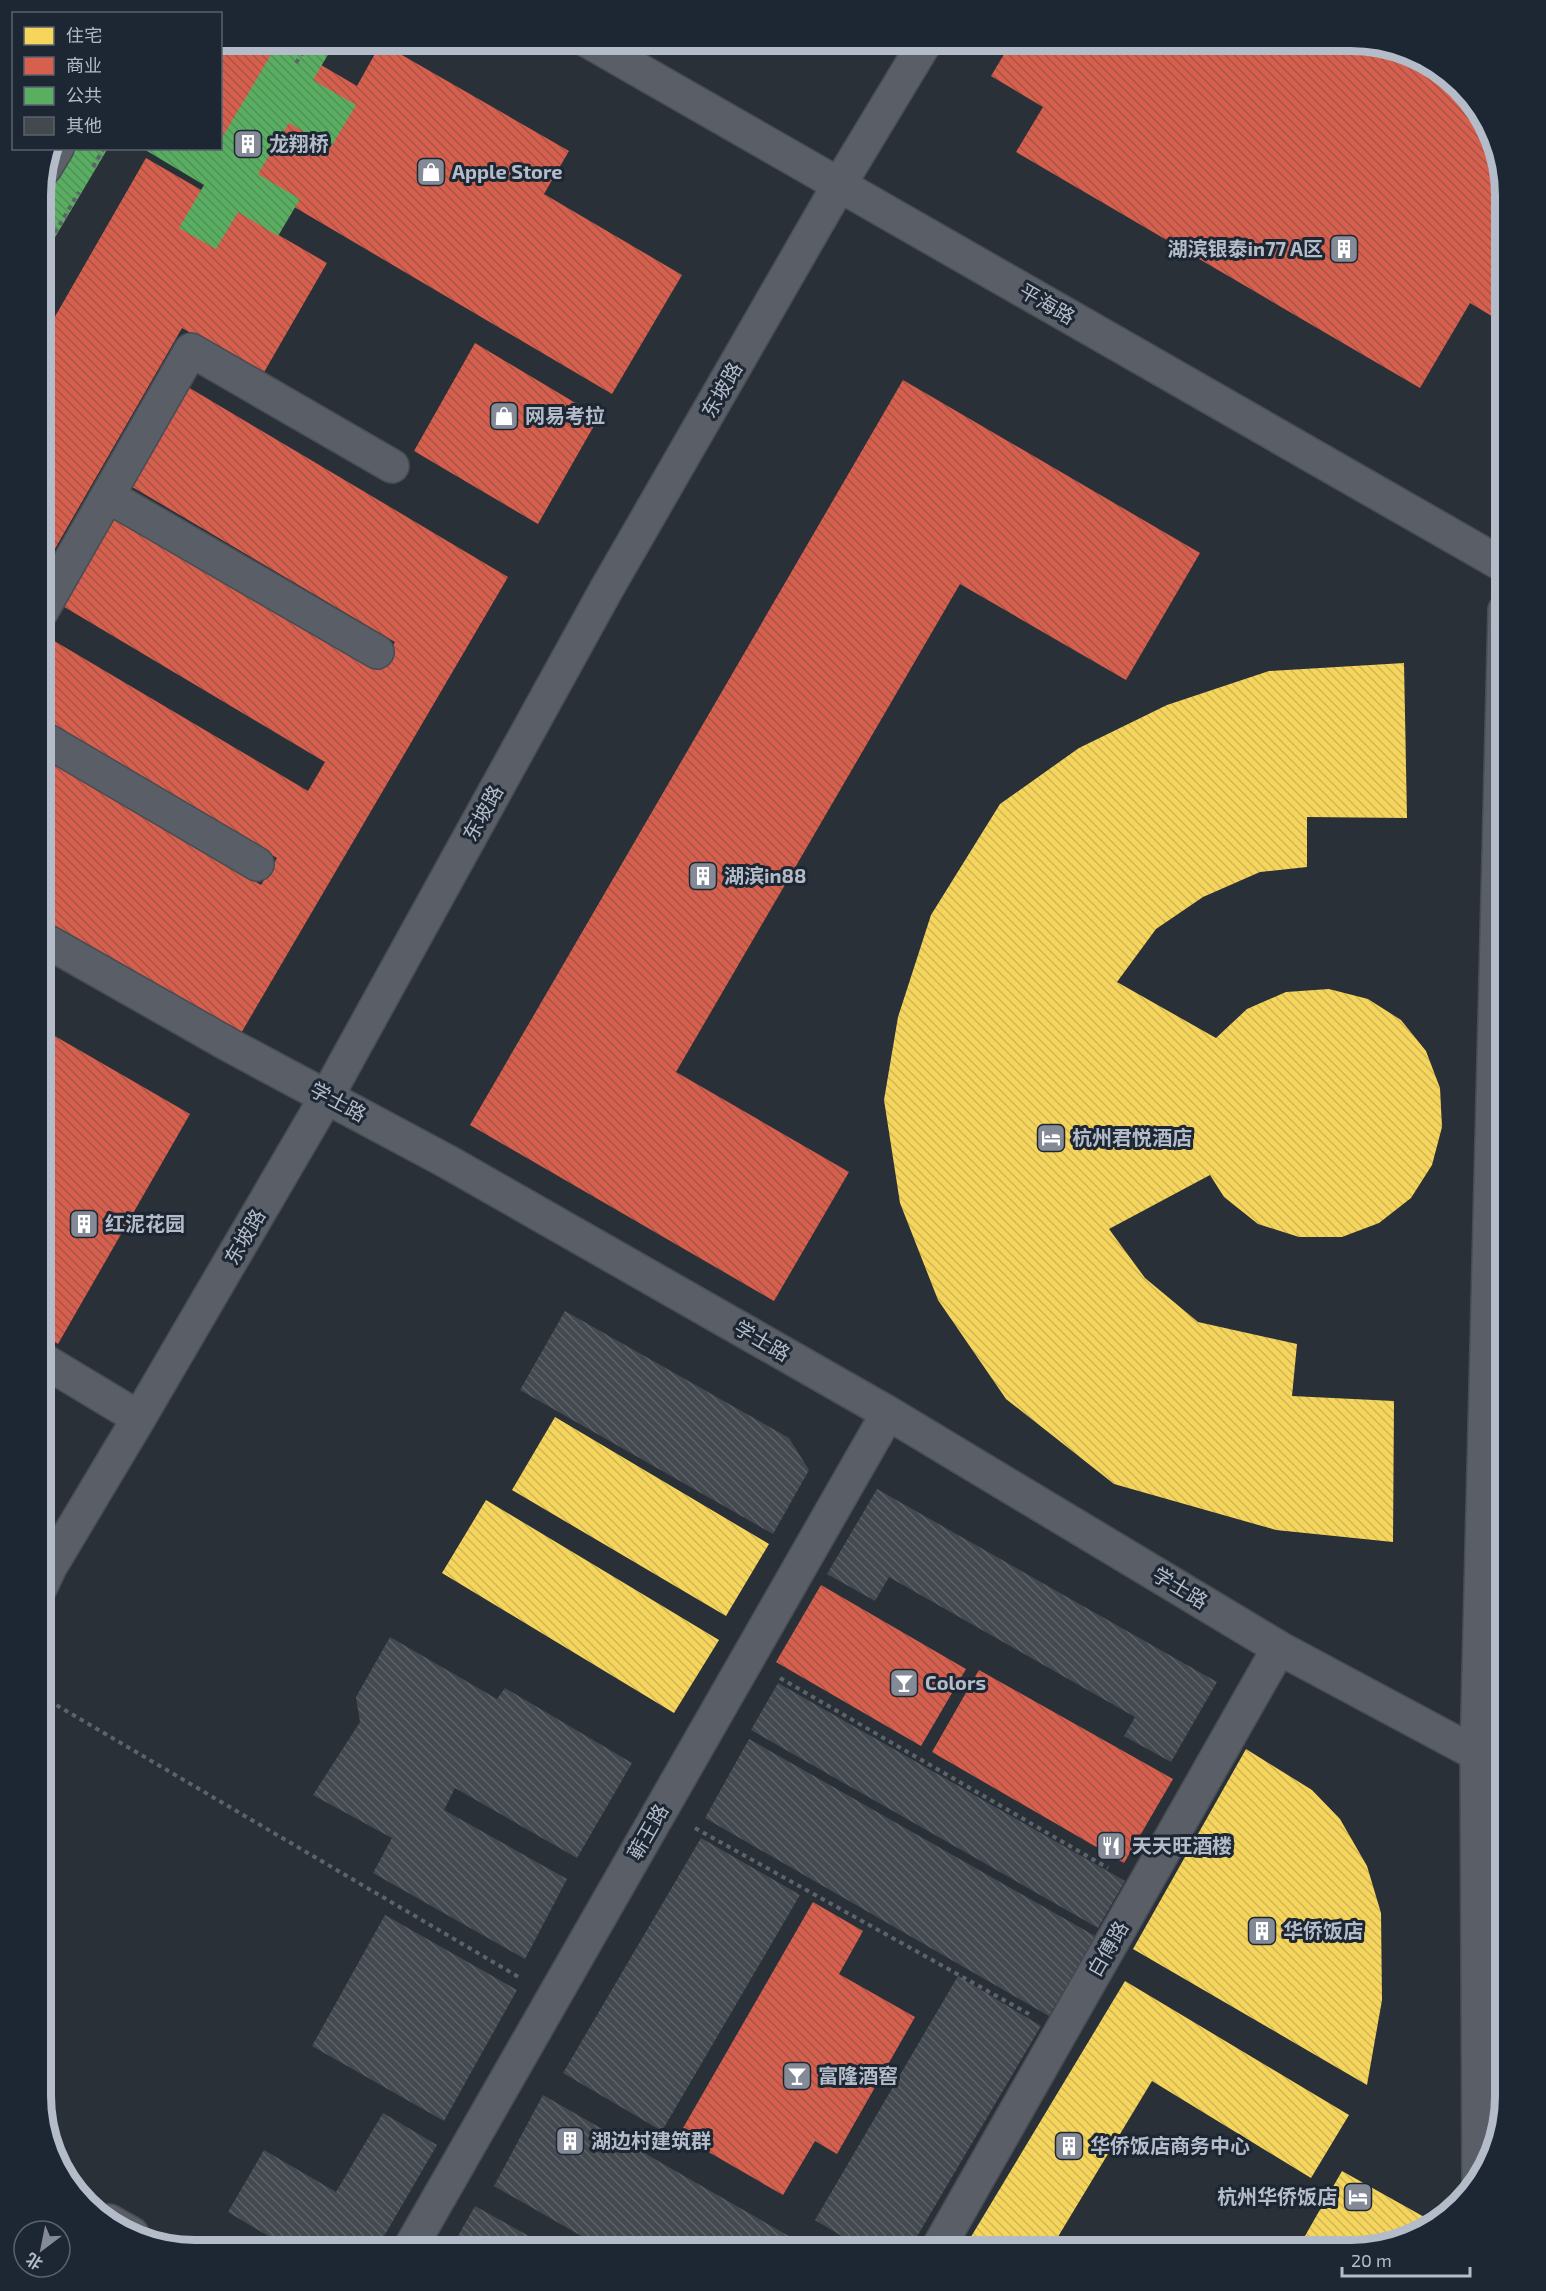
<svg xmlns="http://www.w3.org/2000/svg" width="1546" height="2291" viewBox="0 0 1546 2291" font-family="'Exo 2','Noto Sans SC',sans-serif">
<defs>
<pattern id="homes-back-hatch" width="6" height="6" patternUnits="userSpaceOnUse" patternTransform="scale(1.5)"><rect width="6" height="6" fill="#f6d55c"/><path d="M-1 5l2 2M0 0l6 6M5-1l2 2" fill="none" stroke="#d0b656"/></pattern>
<pattern id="shops-back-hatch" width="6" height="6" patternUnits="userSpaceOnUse" patternTransform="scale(1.5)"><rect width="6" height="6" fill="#d6604d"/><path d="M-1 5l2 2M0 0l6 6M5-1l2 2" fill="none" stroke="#a65448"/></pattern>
<pattern id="public-back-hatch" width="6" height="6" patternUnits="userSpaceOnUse" patternTransform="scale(1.5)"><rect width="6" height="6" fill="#5aae61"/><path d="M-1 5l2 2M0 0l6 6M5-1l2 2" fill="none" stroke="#519058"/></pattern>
<pattern id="building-back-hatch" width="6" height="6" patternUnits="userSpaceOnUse" patternTransform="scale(1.5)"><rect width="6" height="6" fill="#444950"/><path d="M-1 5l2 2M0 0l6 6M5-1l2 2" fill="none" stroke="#5d6168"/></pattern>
</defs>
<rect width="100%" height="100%" fill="#2a3038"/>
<path fill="url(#homes-back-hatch)" d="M1404,663L1407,818L1307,817V867L1260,872L1203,897L1156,929L1117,982L1216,1038L1247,1009L1286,992L1329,989L1368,999L1401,1020L1426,1051L1440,1088L1442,1127L1432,1165L1411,1198L1379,1223L1342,1237H1299L1258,1224L1224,1197L1210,1175L1109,1229L1145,1278L1198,1322L1297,1344L1292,1396L1394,1401L1393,1542L1276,1530L1114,1484L1006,1399L938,1300L900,1203L884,1100L898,1017L931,915L1000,804L1079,748L1167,705L1269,671Z
M555,1417L769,1544L726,1616L512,1490Z
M486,1500L719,1640L674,1713L442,1573Z
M1246,1749L1312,1790L1340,1819L1367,1866L1381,1913L1382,2000L1367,2085L1133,1949Z
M1125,1981L1349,2115L1311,2178L1152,2081L1050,2250H963Z
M1342,2171L1435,2223L1428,2230L1351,2250H1297Z"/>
<path fill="url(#shops-back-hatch)" d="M220,41H280L357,86L381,43L569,151L544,194L682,275L612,394L194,148H220Z
M828,41H849L844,50Z
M1012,41H1360L1436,66L1485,118L1506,195L1505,324L1470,303L1420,388L1016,152L1043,107L991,76Z
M146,158L327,263L263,374L182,328L41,573V341Z
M475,343L599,417L538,524L414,451Z
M903,380L1200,553L1126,680L960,584L676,1072L849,1172L774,1301L470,1125Z
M188,387L508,577L240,1035L41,919V755L261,885L277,858L41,718V657L51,639L308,791L325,762L61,605L115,513L379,670L395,642L129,485Z
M41,1028L190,1114L58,1344L41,1334Z
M821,1585L966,1669L921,1746L776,1662Z
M979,1670L1173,1779L1124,1863L932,1752Z
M813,1902L863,1931L839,1974L915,2017L837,2154L815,2141L783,2195L679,2135Z"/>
<path fill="url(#public-back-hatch)" d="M279,41H336L313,80L356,105L331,147L289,123L258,174L300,199L278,236L238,212L216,249L179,228L204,185L142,148H220V141Z
M49,148H108L41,261V186Z"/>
<path fill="url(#building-back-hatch)" d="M565,1311L789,1438L809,1470L773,1534L520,1390Z
M877,1489L1217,1682L1171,1762L1124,1736L1135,1717L889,1577L875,1601L827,1574Z
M390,1637L497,1699L505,1688L632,1763L577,1858L455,1788L444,1810L567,1879L525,1959L373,1873L392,1838L313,1795L360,1722L356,1697Z
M778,1683L1125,1881L1098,1928L751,1730Z
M749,1739L1095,1936L1049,2016L705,1818Z
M701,1838L800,1895L662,2131L563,2073Z
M385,1915L517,1990L444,2121L312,2046Z
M958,1976L1041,2026L909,2250H865L815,2220Z
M543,2095L813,2250H606L494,2186Z
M383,2113L437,2145L376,2250H292L228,2212L264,2150L336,2192Z
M475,2206L554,2250H450Z"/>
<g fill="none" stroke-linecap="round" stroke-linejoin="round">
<g stroke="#484c53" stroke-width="36">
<path id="minor" d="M588,41L1505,566
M108,496L377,652
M41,612L191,350L392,466
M41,737L257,864
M41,938L233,1047L448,1162L888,1413L1279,1648L1477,1754
M41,1359L139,1418
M41,1586L50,1567L139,1418L327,1096L606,590L839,185L926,41
M1479,2179L1477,1754L1505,610
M109,2221L132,2234
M409,2250L888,1413
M937,2250L1279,1648"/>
</g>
<g stroke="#484c55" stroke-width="36">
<path id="major" d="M45,168L57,148"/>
</g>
<path stroke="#5d636a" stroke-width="4" stroke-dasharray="4.5 4.5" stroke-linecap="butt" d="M296,63L310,41
M93,167L104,148
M41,256L79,192
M780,1678L1108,1868
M41,1696L522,1979
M695,1828L1029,2014"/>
<use href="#minor" stroke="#5a5e66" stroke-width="33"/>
<use href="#major" stroke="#5c6168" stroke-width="33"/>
</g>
<defs>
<g id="building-square" transform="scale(1.5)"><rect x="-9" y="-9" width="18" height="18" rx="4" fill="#848b96" stroke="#1d2633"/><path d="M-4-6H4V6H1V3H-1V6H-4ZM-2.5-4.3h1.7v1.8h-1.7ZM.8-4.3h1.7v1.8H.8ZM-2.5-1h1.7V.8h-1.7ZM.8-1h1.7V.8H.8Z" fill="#fff"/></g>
<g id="shop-square" transform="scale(1.5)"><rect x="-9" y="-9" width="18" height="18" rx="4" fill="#848b96" stroke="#1d2633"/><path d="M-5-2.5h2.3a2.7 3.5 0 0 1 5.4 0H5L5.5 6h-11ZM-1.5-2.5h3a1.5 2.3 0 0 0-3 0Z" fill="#fff"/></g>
<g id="hotel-square" transform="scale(1.5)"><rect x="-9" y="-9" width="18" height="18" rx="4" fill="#848b96" stroke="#1d2633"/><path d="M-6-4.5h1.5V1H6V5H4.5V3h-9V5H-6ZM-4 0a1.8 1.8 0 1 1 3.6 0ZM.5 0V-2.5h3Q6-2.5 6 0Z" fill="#fff"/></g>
<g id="bar-square" transform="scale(1.5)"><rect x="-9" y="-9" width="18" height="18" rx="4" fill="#848b96" stroke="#1d2633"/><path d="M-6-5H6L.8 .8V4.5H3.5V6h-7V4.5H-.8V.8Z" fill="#fff"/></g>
<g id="restaurant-square" transform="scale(1.5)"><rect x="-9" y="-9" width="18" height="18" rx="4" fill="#848b96" stroke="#1d2633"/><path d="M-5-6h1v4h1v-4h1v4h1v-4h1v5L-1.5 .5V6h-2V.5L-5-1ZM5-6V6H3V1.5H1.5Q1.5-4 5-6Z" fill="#fff"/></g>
</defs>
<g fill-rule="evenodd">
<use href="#building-square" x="248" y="144"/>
<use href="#shop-square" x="431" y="172"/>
<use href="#building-square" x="1344" y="249"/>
<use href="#shop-square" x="504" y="416"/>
<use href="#building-square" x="703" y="876"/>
<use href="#hotel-square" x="1051" y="1138"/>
<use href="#building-square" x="84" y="1224"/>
<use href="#bar-square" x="904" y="1683"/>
<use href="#restaurant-square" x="1111" y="1846"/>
<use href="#building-square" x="1262" y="1931"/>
<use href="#bar-square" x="797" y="2076"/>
<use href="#building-square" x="570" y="2141"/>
<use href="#building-square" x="1069" y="2146"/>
<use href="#hotel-square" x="1358" y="2197"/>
</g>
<g text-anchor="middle" stroke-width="6" stroke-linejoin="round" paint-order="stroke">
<g font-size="20" font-weight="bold" fill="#b4bcc9" stroke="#1d2633" text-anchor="start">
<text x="269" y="151">龙翔桥</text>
<text x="452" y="179">Apple Store</text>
<text x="1323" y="256" text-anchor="end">湖滨银泰in77 A区</text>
<text x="525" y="423">网易考拉</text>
<text x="724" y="883">湖滨in88</text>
<text x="1072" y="1145">杭州君悦酒店</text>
<text x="105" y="1231">红泥花园</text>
<text x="925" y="1690">Colors</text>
<text x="1132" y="1853">天天旺酒楼</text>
<text x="1283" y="1938">华侨饭店</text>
<text x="818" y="2083">富隆酒窖</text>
<text x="591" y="2148">湖边村建筑群</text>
<text x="1090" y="2153">华侨饭店商务中心</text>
<text x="1337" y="2204" text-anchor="end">杭州华侨饭店</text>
</g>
<g font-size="20" fill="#b4bcc9" stroke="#1d2633">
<text transform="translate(1047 304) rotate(30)" y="7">平海路</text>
<text transform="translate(722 390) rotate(-60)" y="7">东坡路</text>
<text transform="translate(483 813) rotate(-61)" y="7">东坡路</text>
<text transform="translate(338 1102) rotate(28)" y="7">学士路</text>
<text transform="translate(245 1237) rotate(-60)" y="7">东坡路</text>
<text transform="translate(762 1341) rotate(30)" y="7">学士路</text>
<text transform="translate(1180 1588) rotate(31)" y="7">学士路</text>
<text transform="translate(648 1832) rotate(-60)" y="7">蕲王路</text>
<text transform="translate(1108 1949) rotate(-60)" y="7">白傅路</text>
</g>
</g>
<path d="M0 0H1546V2291H0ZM195 51H1351A144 144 0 0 1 1495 195V2096A144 144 0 0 1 1351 2240H195A144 144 0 0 1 51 2096V195A144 144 0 0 1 195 51Z" fill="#1d2633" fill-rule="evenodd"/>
<path fill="none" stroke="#b4bcc9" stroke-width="8" d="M195 51H1351A144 144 0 0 1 1495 195V2096A144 144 0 0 1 1351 2240H195A144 144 0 0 1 51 2096V195A144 144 0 0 1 195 51Z"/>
<rect x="12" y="12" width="210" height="138" fill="#1d2633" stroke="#59626f" stroke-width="1.5"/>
<rect x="24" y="27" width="30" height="18" fill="#f6d55c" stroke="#59626f" stroke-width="1.5"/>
<text x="66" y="42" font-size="18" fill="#b4bcc9">住宅</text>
<rect x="24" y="57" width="30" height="18" fill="#d6604d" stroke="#59626f" stroke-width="1.5"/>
<text x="66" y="72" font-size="18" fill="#b4bcc9">商业</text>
<rect x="24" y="87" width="30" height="18" fill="#5aae61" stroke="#59626f" stroke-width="1.5"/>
<text x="66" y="102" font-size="18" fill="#b4bcc9">公共</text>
<rect x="24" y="117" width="30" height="18" fill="#444950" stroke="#59626f" stroke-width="1.5"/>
<text x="66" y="132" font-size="18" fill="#b4bcc9">其他</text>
<g transform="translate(42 2249) rotate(212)"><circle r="28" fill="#1d2633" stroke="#59626f" stroke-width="1.5"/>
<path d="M0-4.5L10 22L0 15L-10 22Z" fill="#848b96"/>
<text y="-9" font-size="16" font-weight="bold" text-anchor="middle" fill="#b4bcc9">北</text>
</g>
<path d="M1342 2267v9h128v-9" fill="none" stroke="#b4bcc9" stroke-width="3"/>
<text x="1351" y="2267" font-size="18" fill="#b4bcc9" stroke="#1d2633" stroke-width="4.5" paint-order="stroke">20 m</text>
</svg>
